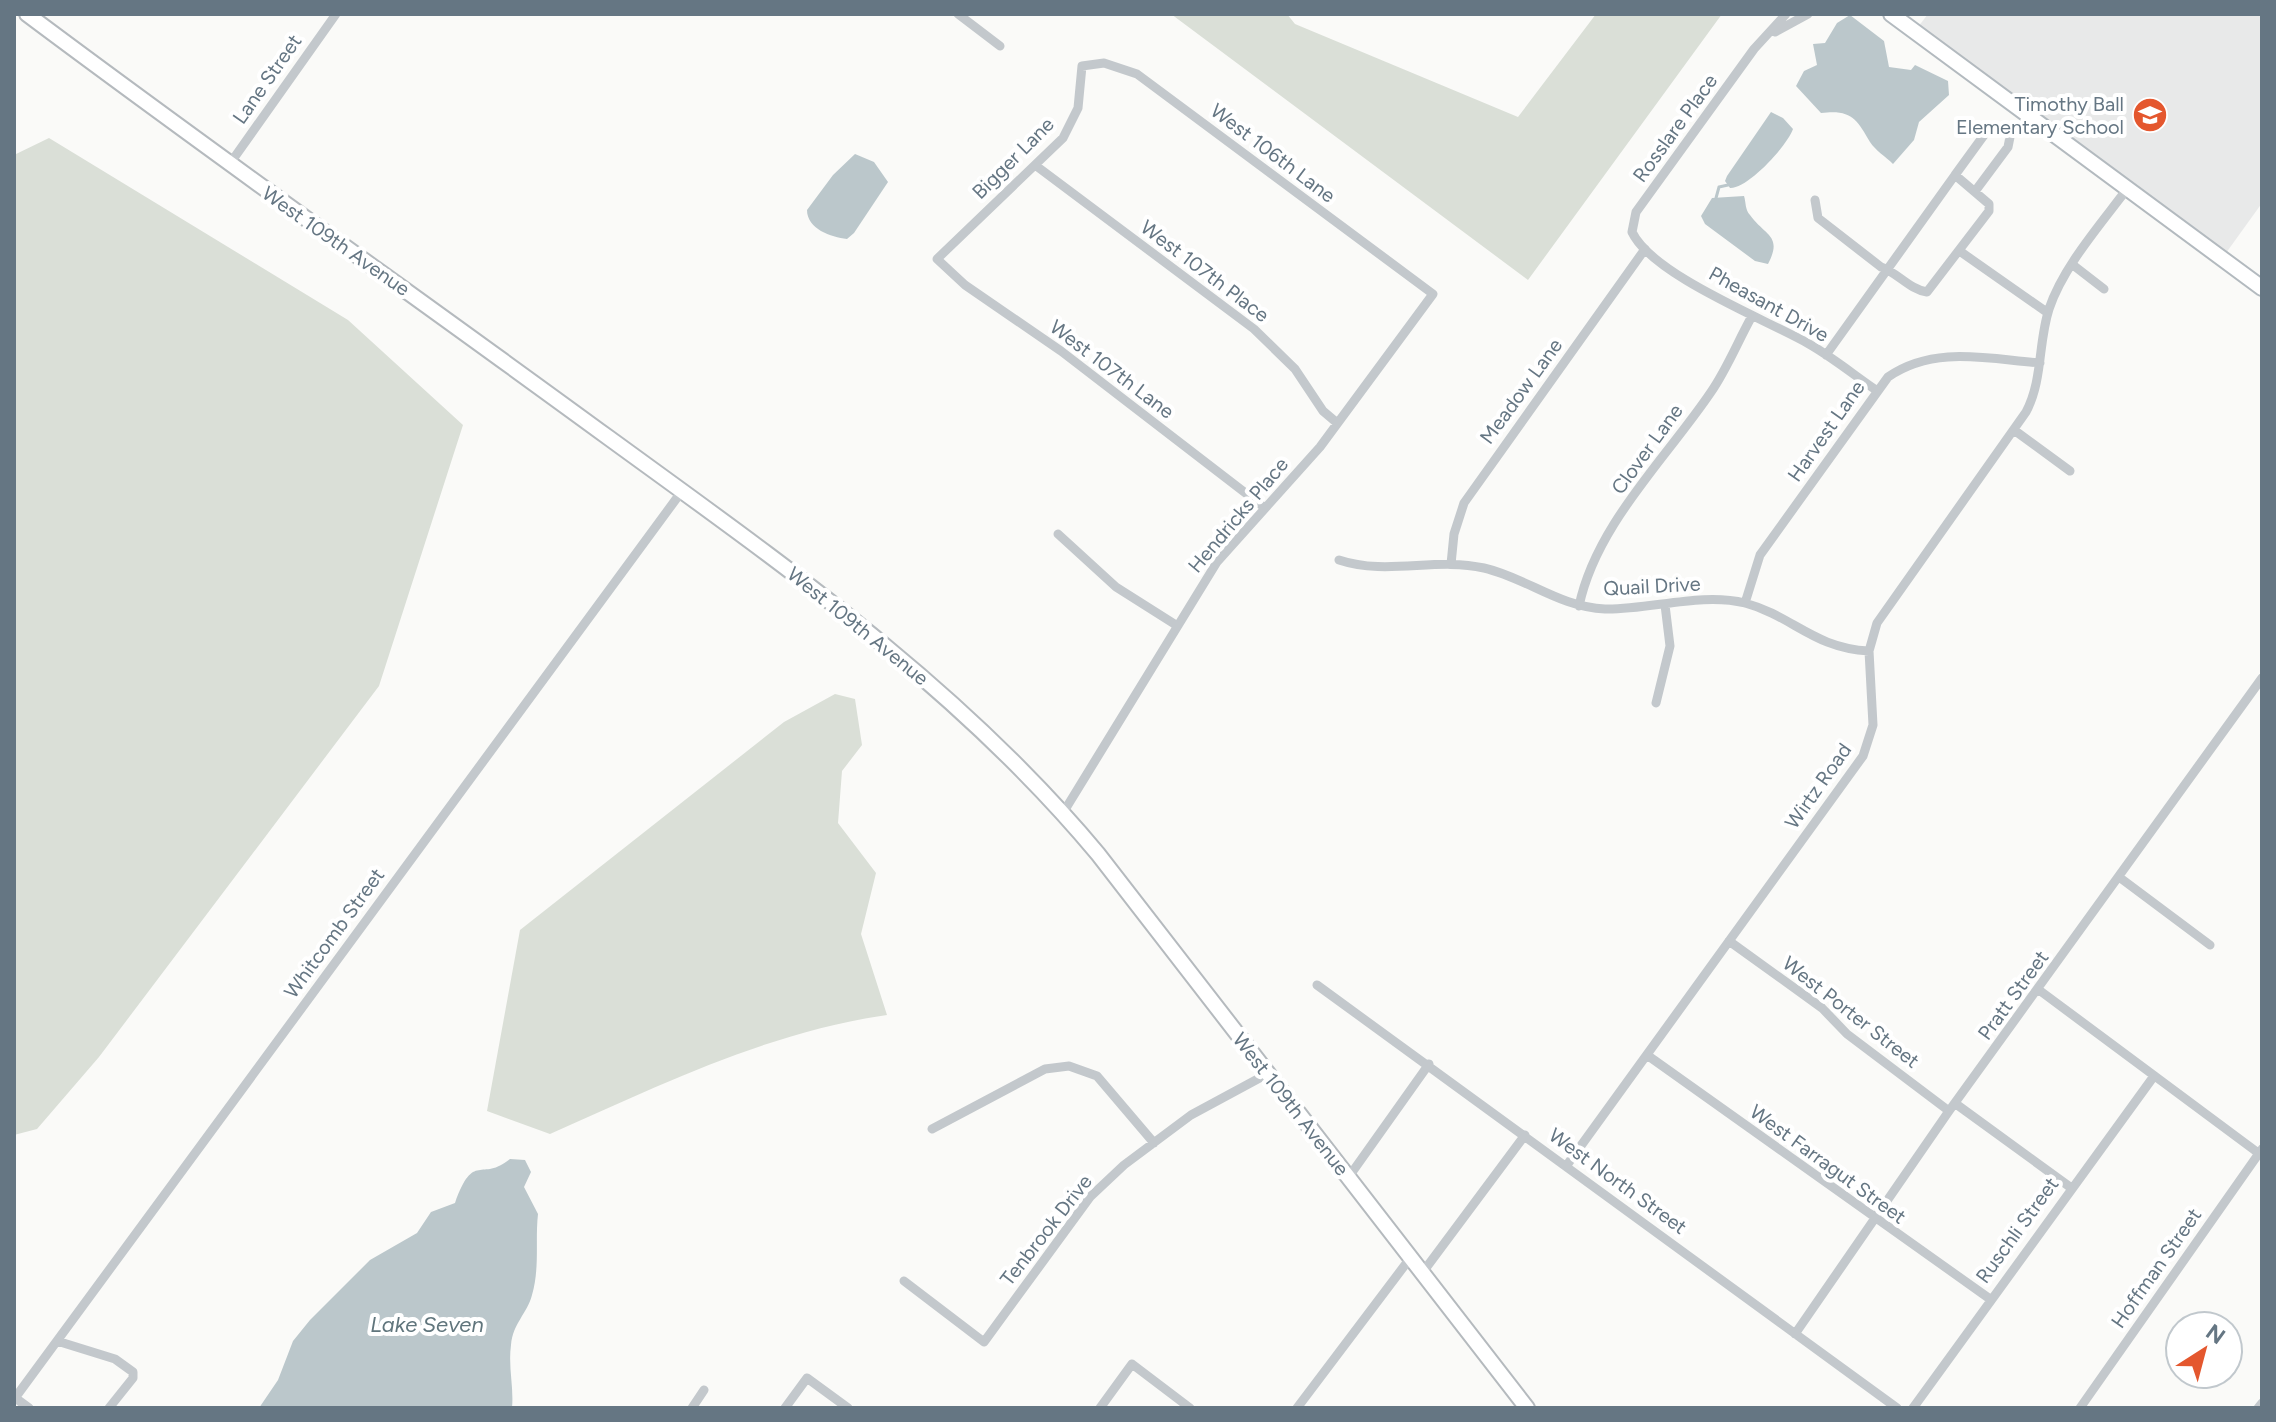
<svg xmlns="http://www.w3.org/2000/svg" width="2276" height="1422" viewBox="0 0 2276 1422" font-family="Figtree,sans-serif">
<rect width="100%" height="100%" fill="#fafaf8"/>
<path fill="#e8e9e9" d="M1928,14H2262V203L2226,253L1918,27Z"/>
<path fill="#dadfd7" d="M1171,14H1287L1295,24L1518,117L1596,14H1722L1528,280Z
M49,138L348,320L463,425L379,686L99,1057L37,1129L14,1135V155Z
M835,694L855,699L862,745L842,771L838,823L876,873L861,934L887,1015C768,1032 658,1086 550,1134L487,1111L520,930L784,722Z"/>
<path fill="#bbc7cb" d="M1850,15L1884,41L1889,67L1911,70L1915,65L1948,81L1949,95L1919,122L1914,140L1893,164C1886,157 1875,150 1870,142C1857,119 1851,109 1821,113L1796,86L1804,71L1817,65L1813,44L1825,43L1837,23Z
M1771,112L1783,118L1793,129C1787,146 1748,189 1730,188L1725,181L1727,176Z
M855,154L874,162L888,182L854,233L847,239C831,237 807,229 807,210L833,175Z
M1744,196C1746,202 1745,210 1750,215C1765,236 1783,235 1768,264L1755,261L1705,224L1701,216L1712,198Z
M510,1159L525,1160L531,1172L524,1187L538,1214C535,1241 540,1267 532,1295C527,1314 513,1323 511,1345C508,1367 514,1387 512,1408H259L278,1380L293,1341L310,1320L370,1260L417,1233L431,1212L455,1203C474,1150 481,1183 510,1159Z"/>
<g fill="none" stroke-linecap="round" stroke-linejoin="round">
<path stroke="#bbc7cb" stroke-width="3" d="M1716,198L1719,187L1728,185"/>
<g stroke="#b3babf" stroke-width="18">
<path id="secondary" d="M1891,14L2262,288"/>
</g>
<g stroke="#b5babe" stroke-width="18">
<path id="primary" d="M27,14C219,158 415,296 609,438C782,564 960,688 1098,854L1527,1408"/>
</g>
<path stroke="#c3c8cc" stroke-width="9" d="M958,14L1000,46
M1786,14L1754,49L1636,212L1632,232C1652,275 1767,320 1809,344C1832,357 1854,375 1876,390
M1775,32L1808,14
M229,165L336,14
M1035,165L1254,329L1295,369L1323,411L1336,422
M1955,175L1987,131L2004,130L2010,137L2008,147L1976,190
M1815,200L1818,218L1881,267C1898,273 1909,289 1927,292L1989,211V204L1955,175L1826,355
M1961,252L2048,313
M2073,265L2104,289
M2014,430L2070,471
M1058,534L1116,587L1176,625
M1339,560C1387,576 1435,557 1484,568C1527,578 1559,607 1605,609C1650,610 1701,592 1745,603C1793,616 1813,648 1869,651
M1451,564L1454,534L1464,503L1645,249
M1745,603L1760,555L1888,377C1934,345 1988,359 2040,363
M1579,606C1596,525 1665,460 1711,392C1727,369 1738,341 1752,316
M1656,703L1670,646L1665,605
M1063,813L1217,562L1320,447L1433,294L1137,74L1104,63L1082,66L1078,108L1063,138L937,259L965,285L1061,351L1265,508
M2119,877L2210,945
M1729,941L1822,1008L1847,1034L1949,1111
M1317,985L1897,1408
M2039,990L2261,1155
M1647,1055L1990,1299
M1956,1104L2070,1187
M932,1129L1045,1069L1069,1066L1097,1076L1154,1143
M1567,1165L1863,756L1873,725L1869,651L1877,623L2026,412C2043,380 2038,343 2049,309C2063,267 2100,225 2127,189
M1348,1178L1429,1064
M1423,1272L1525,1135
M904,1281L984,1342L1090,1197L1124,1165L1191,1115L1267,1074
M1795,1334L1949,1111L2262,678
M57,1341L115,1359L133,1372V1378L109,1408
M14,1397L29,1408
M15,1398L682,491
M692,1408L704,1390
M785,1408L807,1378L848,1408
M1100,1408L1132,1364L1190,1408
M1297,1408L1411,1257
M1913,1408L2154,1076
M2080,1408L2262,1149
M2258,1408L2262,1403"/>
<use href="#secondary" stroke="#fff" stroke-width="14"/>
<use href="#primary" stroke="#fff" stroke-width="14"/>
</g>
<defs>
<g id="school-disc" transform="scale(1.8)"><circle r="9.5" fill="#e4572e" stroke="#fff"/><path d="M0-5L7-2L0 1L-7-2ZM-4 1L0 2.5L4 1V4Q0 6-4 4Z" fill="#fff"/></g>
</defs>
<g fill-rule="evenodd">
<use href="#school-disc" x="2150" y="115"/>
</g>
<g text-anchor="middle" stroke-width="8" stroke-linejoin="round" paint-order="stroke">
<g font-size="20" fill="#657683" stroke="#fff">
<text transform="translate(267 79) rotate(-55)" y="7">Lane Street</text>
<text transform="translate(1675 128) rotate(-54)" y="7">Rosslare Place</text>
<text transform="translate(1273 153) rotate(37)" y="7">West 106th Lane</text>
<text transform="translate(1013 158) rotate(-45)" y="7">Bigger Lane</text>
<text transform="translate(336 241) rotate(35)" y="7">West 109th Avenue</text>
<text transform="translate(1205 271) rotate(37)" y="7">West 107th Place</text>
<text transform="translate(1769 304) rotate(29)" y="7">Pheasant Drive</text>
<text transform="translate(1112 369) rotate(37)" y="7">West 107th Lane</text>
<text transform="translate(1521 391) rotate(-54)" y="7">Meadow Lane</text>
<text transform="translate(1826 431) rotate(-55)" y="7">Harvest Lane</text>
<text transform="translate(1647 449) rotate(-54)" y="7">Clover Lane</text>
<text transform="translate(1238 515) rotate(-50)" y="7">Hendricks Place</text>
<text transform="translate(1652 586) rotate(-3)" y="7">Quail Drive</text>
<text transform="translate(858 626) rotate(39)" y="7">West 109th Avenue</text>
<text transform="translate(1818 786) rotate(-55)" y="7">Wirtz Road</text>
<text transform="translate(334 933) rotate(-54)" y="7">Whitcomb Street</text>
<text transform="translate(2013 995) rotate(-54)" y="7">Pratt Street</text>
<text transform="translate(1851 1012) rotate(38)" y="7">West Porter Street</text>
<text transform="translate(1291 1104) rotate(52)" y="7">West 109th Avenue</text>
<text transform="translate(1828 1164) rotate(36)" y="7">West Farragut Street</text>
<text transform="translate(1618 1181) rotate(36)" y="7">West North Street</text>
<text transform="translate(1046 1230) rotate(-52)" y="7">Tenbrook Drive</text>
<text transform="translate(2017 1230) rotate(-54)" y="7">Ruschli Street</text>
<text transform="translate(2156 1268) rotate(-55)" y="7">Hoffman Street</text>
</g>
<g font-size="20" fill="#657683" stroke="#fff" text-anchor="end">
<text x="2124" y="111">Timothy Ball<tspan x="2124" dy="23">Elementary School</tspan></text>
</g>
<g font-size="22" font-style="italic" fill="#60757c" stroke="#fff">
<text x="427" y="1332">Lake Seven</text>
</g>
</g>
<rect width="2276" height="1422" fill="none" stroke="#657683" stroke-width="32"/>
<g transform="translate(2204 1350) rotate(36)"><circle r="38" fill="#ffffff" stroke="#c1c8cd" stroke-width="2"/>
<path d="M0-6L14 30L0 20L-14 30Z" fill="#e4572e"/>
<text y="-12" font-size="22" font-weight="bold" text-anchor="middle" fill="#657683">N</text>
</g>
</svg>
